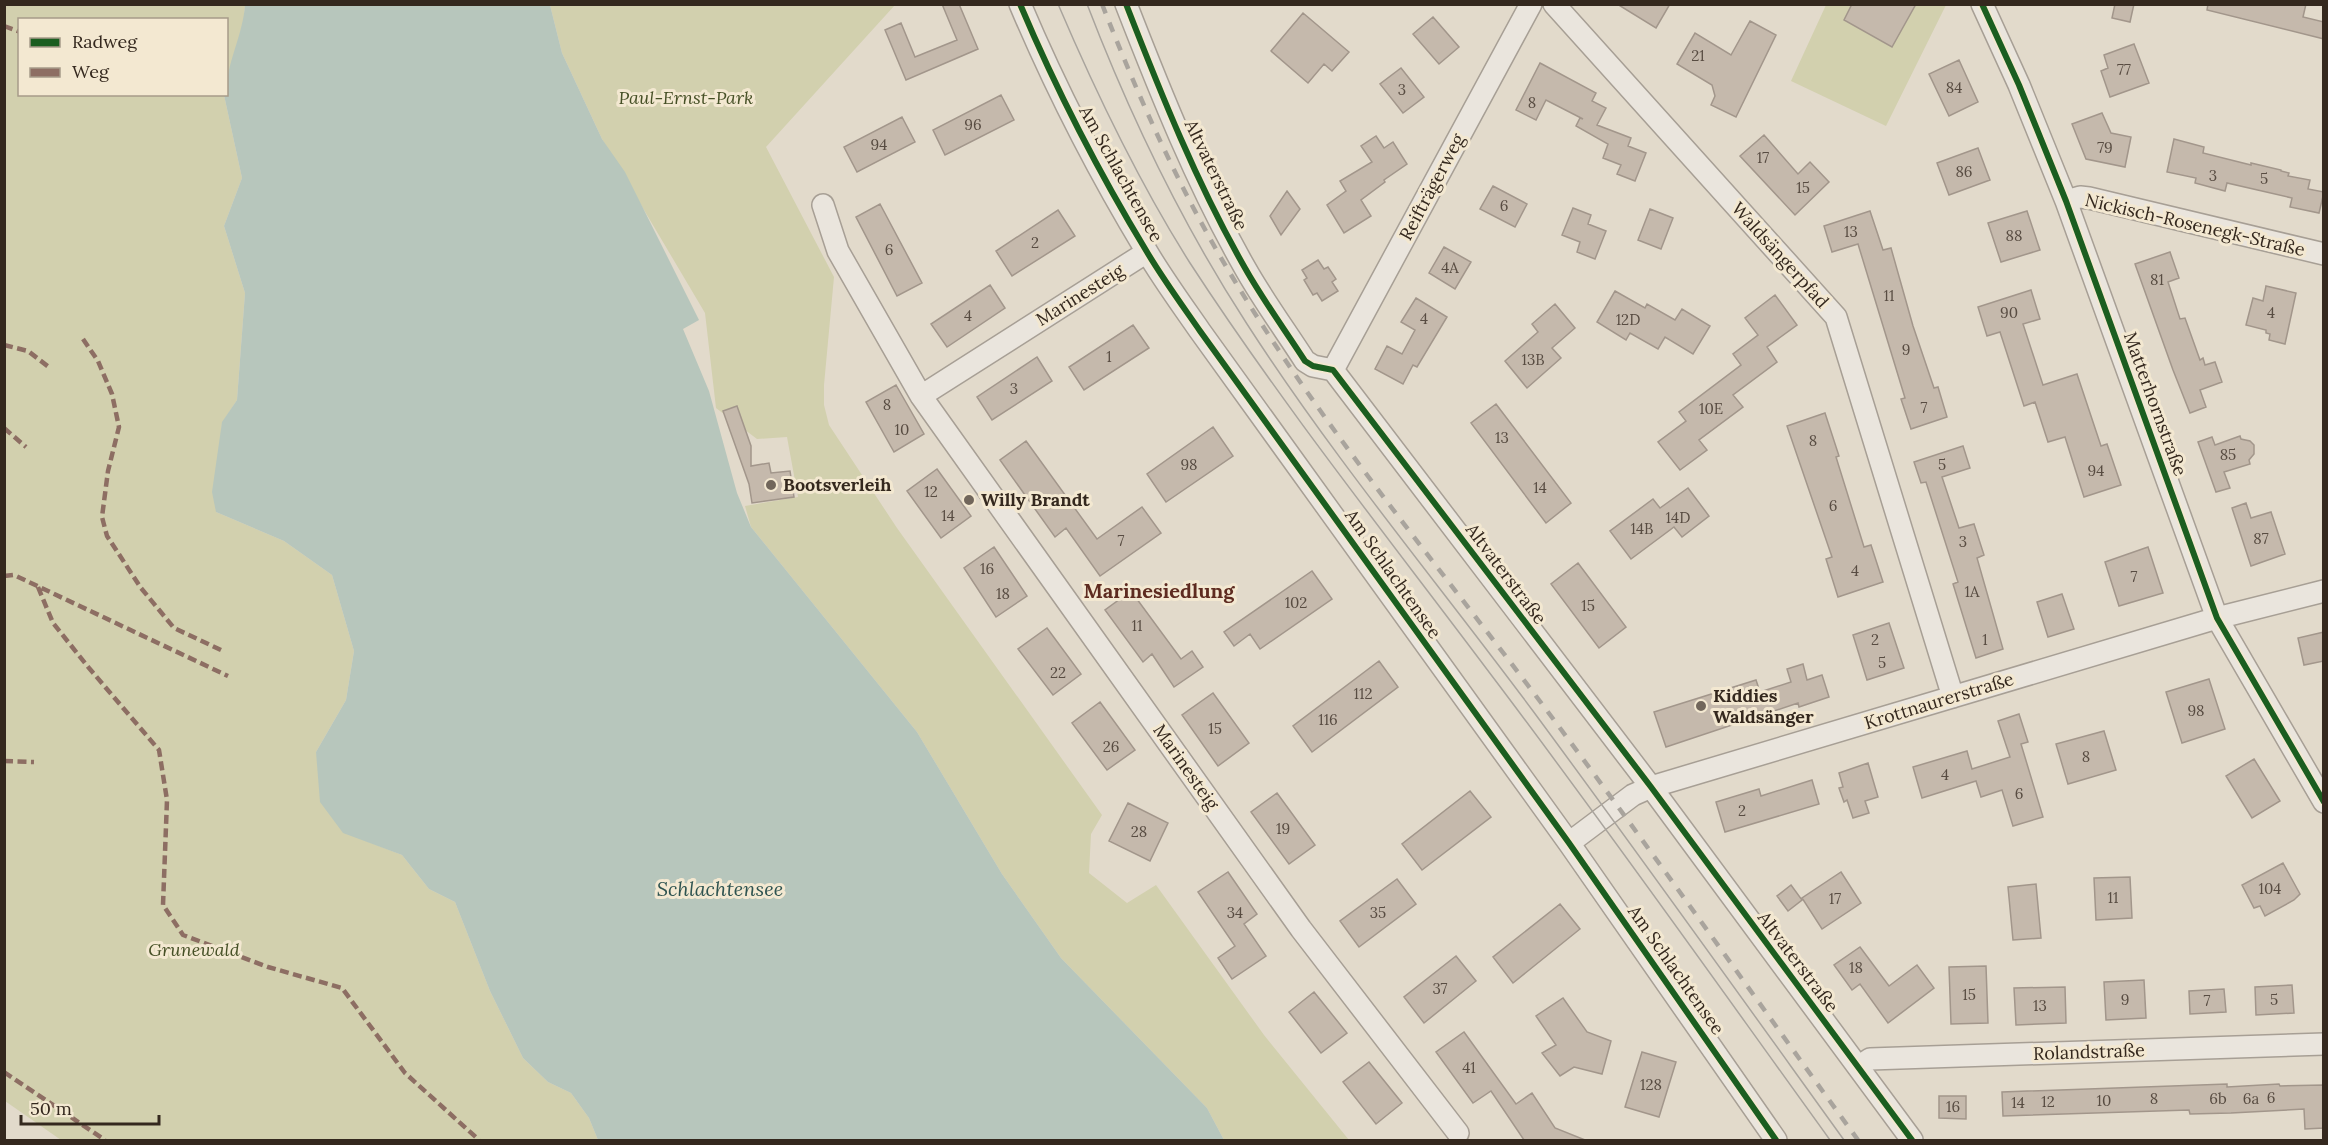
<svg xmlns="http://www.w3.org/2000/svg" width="2328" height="1145" viewBox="0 0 2328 1145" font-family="Lora,serif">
<rect width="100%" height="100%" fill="#e2dacb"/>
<path fill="#d2d0ae" d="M5,5H245L244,19L227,83L226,20H20V94L224,95L242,178L224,226L245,293L237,400L222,423L216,512L284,541L332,575L354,651L346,700L316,752L343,832L402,855L429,889L455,902L490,991L523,1058L548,1082L571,1093L589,1118L598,1140H61L5,1101Z
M550,5H895L766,147L834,277L824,385V405L829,425L897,528L1102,815L1091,834L1089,873L1127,903L1156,885L1264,1035L1349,1140H1224L1207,1108L1061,958L1002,874L917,732L751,527L745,506L798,497L787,437L757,439L716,408L705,313L602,139L562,53Z
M1826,5H1946L1886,126L1791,81Z"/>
<path fill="#b7c6bc" d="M245,5H550L562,53L602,139L625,172L699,320L683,329L709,391L737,493L751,527L917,732L1002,874L1061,958L1207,1108L1224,1140H598L589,1118L571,1093L548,1082L523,1058L490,991L455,902L429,889L402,855L343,833L320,802L316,752L346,700L354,651L332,575L284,541L216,512L212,492L222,422L237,400L245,293L224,226L242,178L224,95L226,94C226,64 243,35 245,5Z"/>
<path fill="#c5b9ac" stroke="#a2968b" stroke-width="1.5" d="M942,4H959L978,49L906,80L885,30L901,23L915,57L957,40Z
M1617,4H1670L1656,28Z
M1852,4H1916L1892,47L1844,20Z
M2115,4H2134L2130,22L2112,18Z
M2208,4H2306L2303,17L2324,22V39L2207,10Z
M1303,13L1349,52L1332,71L1324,64L1308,83L1271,51Z
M1433,17L1459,47L1439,64L1413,34Z
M1750,21L1776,35L1736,117L1711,105L1715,96L1712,85L1677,64L1695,33L1731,55Z
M2134,44L2149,83L2110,97L2101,71L2108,68L2104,55Z
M1959,60L1978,102L1949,116L1929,74Z
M1540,63L1596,93L1592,101L1606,108L1597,125L1631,138L1628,146L1646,153L1635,181L1617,174L1621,165L1603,158L1608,144L1576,126L1580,118L1583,119L1546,100L1536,120L1516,110Z
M1401,68L1424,97L1403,113L1380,84Z
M1001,95L1014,120L945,155L933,130Z
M2102,113L2111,133L2131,137L2125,167L2086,159L2072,124Z
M902,117L915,142L857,172L844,147Z
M1764,135L1798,174L1810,162L1829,182L1795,215L1740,156Z
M1376,136L1384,148L1393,142L1407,164L1384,180L1385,182L1361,200L1371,216L1344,233L1327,205L1346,191L1340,181L1372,162L1361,146Z
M2174,139L2204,147L2203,153L2251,165V163L2281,170V171L2289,173L2288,176L2310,180L2308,189L2324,192L2319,213L2290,207L2292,198L2227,183L2225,191L2195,183L2196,178L2167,172Z
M1978,148L1990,180L1949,195L1937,163Z
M1493,186L1527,204L1515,227L1480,209Z
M1287,191L1300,209L1281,235L1270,216Z
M880,204L922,283L897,296L856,217Z
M1573,208L1591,215L1588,224L1606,231L1595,259L1577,252L1580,242L1562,235Z
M1650,209L1673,218L1661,249L1638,240Z
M1058,210L1075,236L1012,276L996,251Z
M1870,211L1883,250L1891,248L1913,326L1934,388L1938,387L1947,417L1911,429L1901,399L1905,398L1858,244L1832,252L1824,226Z
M2027,211L2040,250L2001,262L1988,223Z
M1444,247L1471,262L1455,289L1429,273Z
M2170,252L2179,278L2168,282L2180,319L2185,318L2200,360L2203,358L2205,365L2215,362L2222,382L2200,390L2206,407L2190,413L2173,370L2135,264Z
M1318,260L1324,269L1328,267L1336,279L1332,282L1338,291L1322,301L1317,293L1313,295L1304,280L1307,278L1302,270Z
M990,285L1005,308L947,347L931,324Z
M2266,286L2296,293L2285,344L2269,340L2270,334L2266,333V330L2246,325L2253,298L2263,301Z
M2031,290L2040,319L2023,324L2043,385L2077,374L2101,446L2107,444L2121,485L2084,497L2065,437L2048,442L2035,402L2024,406L2000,332L1987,336L1978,307Z
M1615,291L1645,308L1647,304L1675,320L1682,309L1710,326L1693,354L1665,337L1658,349L1630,333L1626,340L1597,322Z
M1775,295L1797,325L1767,347L1777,362L1733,395L1743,407L1699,440L1707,450L1680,470L1658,442L1686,421L1679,412L1741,365L1733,354L1758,335L1745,318Z
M1416,298L1447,317L1417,367L1413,365L1403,384L1375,369L1387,346L1402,354L1415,330L1401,322Z
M1555,304L1575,328L1552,348L1561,358L1527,388L1505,361L1538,332L1532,324Z
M1133,325L1149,348L1084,390L1069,367Z
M1037,357L1052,381L992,420L977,397Z
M896,385L924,434L894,452L866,402Z
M1496,404L1571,503L1546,523L1471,423Z
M737,406L751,446V466L769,463L771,473L790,471L794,497L752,503L749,484L723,411Z
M1825,413L1839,456L1836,457L1864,547L1871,545L1883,582L1838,597L1826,559L1832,557L1787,426Z
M1213,427L1233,456L1166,502L1147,474Z
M2240,436L2241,439L2250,441L2254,445V454L2249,460L2250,464L2224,472L2230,488L2216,492L2198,442L2212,437L2215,445Z
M1026,441L1097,539L1142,507L1161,533L1100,576L1066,528L1055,537L1000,460Z
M1963,446L1970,468L1942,477L1959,528L1974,524L1984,555L1977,558L2003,649L1976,658L1953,584L1958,582L1926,482L1921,483L1914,462Z
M937,469L971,516L941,538L907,491Z
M1688,488L1709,516L1682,537L1674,527L1631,559L1610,531L1653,499L1660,508Z
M2246,503L2251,518L2271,512L2285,554L2251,566L2232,508Z
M994,547L1027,596L996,617L964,568Z
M2148,547L2163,593L2119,606L2105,562Z
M1578,563L1626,627L1599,648L1551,584Z
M1312,571L1332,599L1260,649L1250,634L1234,646L1224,632Z
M1131,591L1181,659L1192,651L1203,667L1174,687L1152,654L1143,662L1105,610Z
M2062,594L2074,629L2048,637L2037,602Z
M1889,623L1904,668L1867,680L1853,635Z
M1047,628L1081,674L1053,695L1018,649Z
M2324,632V661L2304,665L2298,638Z
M1379,661L1398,687L1312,752L1293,726Z
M1803,664L1807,680L1822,675L1829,697L1799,707L1798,703L1666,747L1654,712L1756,680L1760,692L1791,682L1787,669Z
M2209,679L2225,729L2182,743L2166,692Z
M1213,693L1249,743L1218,766L1182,715Z
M1100,702L1135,750L1107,770L1072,723Z
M2019,714L2028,742L2021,744L2043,817L2013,826L2002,790L1981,797L1976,781L1922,798L1913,767L1967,751L1972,769L2010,757L1998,721Z
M2104,731L2116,770L2068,784L2056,744Z
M2254,759L2280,801L2252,818L2226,776Z
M1868,763L1878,797L1865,801L1869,813L1853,818L1847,800L1844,802L1839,788L1843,787L1839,773Z
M1812,780L1819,804L1725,832L1716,802L1759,789L1761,796Z
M1470,791L1491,817L1422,870L1402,844Z
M1277,793L1315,845L1289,864L1251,812Z
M1128,803L1168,823L1150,861L1109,841Z
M2283,863L2300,894L2294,900L2265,916L2260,906L2254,908L2242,885Z
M1228,872L1257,914L1244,924L1266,956L1232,979L1218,958L1235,946L1198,892Z
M1841,872L1861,903L1822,929L1802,898Z
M2130,877L2132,918L2096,920L2094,878Z
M1397,879L1416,904L1359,947L1340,921Z
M2036,884L2041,938L2013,940L2008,887Z
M1791,885L1802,900L1788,911L1777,896Z
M1560,904L1580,929L1513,983L1493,957Z
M1860,947L1889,986L1917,965L1934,988L1888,1023L1860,984L1852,990L1834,965Z
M1456,956L1476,981L1424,1023L1404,997Z
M1986,966L1988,1023L1951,1024L1949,967Z
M2144,980L2146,1018L2106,1020L2104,982Z
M2292,985L2294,1013L2256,1015L2255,987Z
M2065,987L2066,1023L2016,1025L2014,988Z
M2224,989L2226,1012L2190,1014L2189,991Z
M1314,992L1347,1033L1321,1053L1289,1012Z
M1563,998L1587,1032L1611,1041L1602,1074L1574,1067L1560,1076L1542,1053L1556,1045L1536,1016Z
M1464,1032L1516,1104L1532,1093L1555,1128L1585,1140H1524L1491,1091L1473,1103L1436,1052Z
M1642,1052L1676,1062L1659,1117L1625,1107Z
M1369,1062L1402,1103L1376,1124L1343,1082Z
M2227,1084V1087L2279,1084L2280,1086L2324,1085V1128L2305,1129L2304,1109L2231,1113L2190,1114L2189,1110L2003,1116L2002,1092Z
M1939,1096H1966V1119L1939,1118Z"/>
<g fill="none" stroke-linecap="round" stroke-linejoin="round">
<g stroke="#a79f95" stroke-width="24">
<path id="minor" d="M1020,4C1056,89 1099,173 1147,252C1163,279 1182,305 1200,331L1569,843L1776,1140
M1126,4C1161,94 1197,184 1245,268C1263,300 1285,330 1305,361L1313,366L1333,370L1651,787L1912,1140
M1554,4L1836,317L1953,697
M1982,4L2019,85L2066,201L2217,618L2324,802
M2066,201L2080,197L2089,198L2324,254
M823,205L838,251L921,396L1301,929L1458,1133
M1333,370L1531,4
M921,396L1147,252
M1569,843L1633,795L1651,787L2217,618L2324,591
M1858,1067L1870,1059L2324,1044"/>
</g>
<use href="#minor" stroke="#eae5dd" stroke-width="21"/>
<path stroke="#a9a49d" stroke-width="1.5" d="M1058,4C1096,93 1138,181 1190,263C1283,406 1390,540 1492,676C1608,829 1718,985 1830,1140
M1087,4C1130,116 1182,224 1247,324C1334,459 1438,583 1533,711C1638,853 1741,997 1844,1140"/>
<path stroke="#a9a49d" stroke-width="4.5" stroke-dasharray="10 10" stroke-linecap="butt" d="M1102,4C1140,101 1182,195 1236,283C1325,430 1436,563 1539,700C1648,845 1752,994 1858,1140
M4,1140H5"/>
<path stroke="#8d6e63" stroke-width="4.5" stroke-dasharray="9 4.5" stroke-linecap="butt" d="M4,26L20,32
M83,339L98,361L112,394L119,427L108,471L102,517L107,536L141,588L174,628L221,650
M4,345L28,351L50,368
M4,428L26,447
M4,576L14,575L228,676
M38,587L53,623L89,668L159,750L167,800L163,905L183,935L268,967L342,988L405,1073L479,1140
M4,761L34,762
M4,1072L105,1140"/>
<g stroke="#f3e8d1" stroke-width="10">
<path id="cycleway" d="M1020,4C1056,89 1099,173 1147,252C1163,279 1182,305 1200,331L1569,843L1776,1140
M1126,4C1161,94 1197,184 1245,268C1263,300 1285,330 1305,361L1313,366L1333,370L1651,787L1912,1140
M1982,4L2019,85L2066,201L2217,618L2324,802"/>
</g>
<use href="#cycleway" stroke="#1b5e20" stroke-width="6"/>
</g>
<g fill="#71665b" stroke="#f3e8d1" stroke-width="2">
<circle cx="771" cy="485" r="6"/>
<circle cx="969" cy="500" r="6"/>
<circle cx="1701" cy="706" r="6"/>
</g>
<g text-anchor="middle" stroke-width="6" stroke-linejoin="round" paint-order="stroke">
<g font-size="15" fill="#584c42">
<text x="1698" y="61">21</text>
<text x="2124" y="75">77</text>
<text x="1954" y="93">84</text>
<text x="1402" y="95">3</text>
<text x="1532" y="108">8</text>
<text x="973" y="130">96</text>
<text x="879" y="150">94</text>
<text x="2105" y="153">79</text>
<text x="1763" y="163">17</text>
<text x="1964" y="177">86</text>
<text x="2213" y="181">3</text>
<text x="2264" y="184">5</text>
<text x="1803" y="193">15</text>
<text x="1504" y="211">6</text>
<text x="1851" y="237">13</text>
<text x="2014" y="241">88</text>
<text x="1035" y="248">2</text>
<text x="889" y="255">6</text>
<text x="1450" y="273">4A</text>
<text x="2157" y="285">81</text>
<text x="1889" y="301">11</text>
<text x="2009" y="318">90</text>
<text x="2271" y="318">4</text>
<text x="968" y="321">4</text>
<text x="1424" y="324">4</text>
<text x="1628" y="325">12D</text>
<text x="1906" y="355">9</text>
<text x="1109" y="362">1</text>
<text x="1533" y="365">13B</text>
<text x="1014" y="394">3</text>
<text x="887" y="410">8</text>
<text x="1924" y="413">7</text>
<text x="1711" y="414">10E</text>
<text x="902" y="435">10</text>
<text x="1502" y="443">13</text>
<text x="1813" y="446">8</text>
<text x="2228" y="460">85</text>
<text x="1189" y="470">98</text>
<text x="1942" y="470">5</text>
<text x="2096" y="476">94</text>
<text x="1540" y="493">14</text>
<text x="931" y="497">12</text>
<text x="1833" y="511">6</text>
<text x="948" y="521">14</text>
<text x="1678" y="523">14D</text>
<text x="1642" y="534">14B</text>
<text x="2261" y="544">87</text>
<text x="1121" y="546">7</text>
<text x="1963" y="547">3</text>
<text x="987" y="574">16</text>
<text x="1855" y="576">4</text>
<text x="2134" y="582">7</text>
<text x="1972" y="597">1A</text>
<text x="1003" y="599">18</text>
<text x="1296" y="608">102</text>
<text x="1588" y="611">15</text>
<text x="1137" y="631">11</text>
<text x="1875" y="645">2</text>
<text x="1985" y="645">1</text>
<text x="1882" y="668">5</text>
<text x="1058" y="678">22</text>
<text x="1363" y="699">112</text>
<text x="2196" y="716">98</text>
<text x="1328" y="725">116</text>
<text x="1215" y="734">15</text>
<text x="1111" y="752">26</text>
<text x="2086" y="762">8</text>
<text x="1945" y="780">4</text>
<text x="2019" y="799">6</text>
<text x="1742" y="816">2</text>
<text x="1283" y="834">19</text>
<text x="1139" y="837">28</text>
<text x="2270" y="894">104</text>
<text x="2113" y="903">11</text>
<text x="1835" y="904">17</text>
<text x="1235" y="918">34</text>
<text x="1378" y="918">35</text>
<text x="1856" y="973">18</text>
<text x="1440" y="994">37</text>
<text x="1969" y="1000">15</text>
<text x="2125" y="1005">9</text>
<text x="2274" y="1005">5</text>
<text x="2207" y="1006">7</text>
<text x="2040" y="1011">13</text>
<text x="1469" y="1073">41</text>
<text x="1651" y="1090">128</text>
<text x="2271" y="1103">6</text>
<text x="2154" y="1104">8</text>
<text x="2218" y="1104">6b</text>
<text x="2251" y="1104">6a</text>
<text x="2104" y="1106">10</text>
<text x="2048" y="1107">12</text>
<text x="2018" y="1108">14</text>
<text x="1953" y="1112">16</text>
</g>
<g font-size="18" font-style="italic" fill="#465026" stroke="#f3e8d1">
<text x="686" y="104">Paul-Ernst-Park</text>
<text x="194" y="956">Grunewald</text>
</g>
<g font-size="18" fill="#34281e" stroke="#f3e8d1">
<text transform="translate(1121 174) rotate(61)" y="6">Am Schlachtensee</text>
<text transform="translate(1216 175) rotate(64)" y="6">Altvaterstraße</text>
<text transform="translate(1432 187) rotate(-62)" y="6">Reifträgerweg</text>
<text transform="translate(2195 225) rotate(13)" y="6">Nickisch-Rosenegk-Straße</text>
<text transform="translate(1780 255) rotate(48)" y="6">Waldsängerpfad</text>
<text transform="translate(1080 295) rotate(-32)" y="6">Marinesteig</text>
<text transform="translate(2155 404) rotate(70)" y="6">Matterhornstraße</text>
<text transform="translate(1393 574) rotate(55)" y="6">Am Schlachtensee</text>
<text transform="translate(1506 574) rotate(53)" y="6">Altvaterstraße</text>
<text transform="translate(1939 701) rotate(-17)" y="6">Krottnaurerstraße</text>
<text transform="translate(1186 767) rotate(55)" y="6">Marinesteig</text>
<text transform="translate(1798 962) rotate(53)" y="6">Altvaterstraße</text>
<text transform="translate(1676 970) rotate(55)" y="6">Am Schlachtensee</text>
<text transform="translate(2089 1052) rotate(-2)" y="6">Rolandstraße</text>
</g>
<g font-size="18" font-weight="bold" fill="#34281e" stroke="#f3e8d1" text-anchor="start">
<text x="783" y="491">Bootsverleih</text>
<text x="981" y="506">Willy Brandt</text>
<text x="1713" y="702">Kiddies<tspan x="1713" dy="21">Waldsänger</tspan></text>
</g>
<g font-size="20" font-weight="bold" fill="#5e2b20" stroke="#f3e8d1">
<text x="1159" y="598">Marinesiedlung</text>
</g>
<g font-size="20" font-style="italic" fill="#2e5350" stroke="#f3e8d1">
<text x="720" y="896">Schlachtensee</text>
</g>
</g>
<rect width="2328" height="1145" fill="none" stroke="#34281e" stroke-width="12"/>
<rect x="18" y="18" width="210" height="78" fill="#f3e8d1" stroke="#a79b89" stroke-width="1.5"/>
<rect x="30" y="38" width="30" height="9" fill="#1b5e20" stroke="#a79b89" stroke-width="1.5"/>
<text x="72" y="48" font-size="18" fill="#34281e">Radweg</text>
<rect x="30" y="68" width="30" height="9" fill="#8d6e63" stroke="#a79b89" stroke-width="1.5"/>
<text x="72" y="78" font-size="18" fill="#34281e">Weg</text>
<path d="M21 1115v9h138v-9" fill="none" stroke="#34281e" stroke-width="3"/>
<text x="30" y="1115" font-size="18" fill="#34281e" stroke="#f3e8d1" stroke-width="4.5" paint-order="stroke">50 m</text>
</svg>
